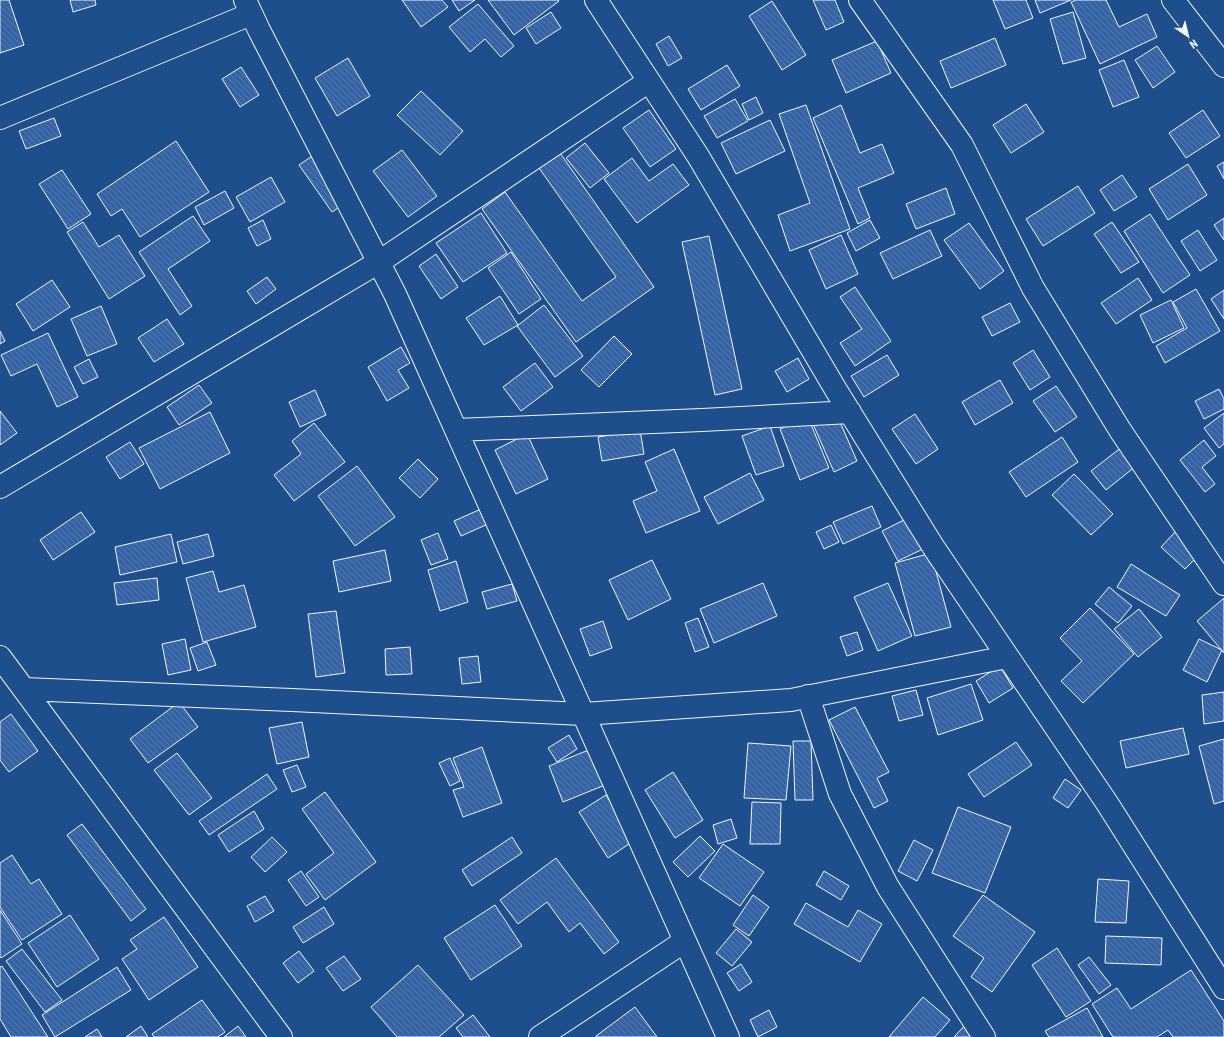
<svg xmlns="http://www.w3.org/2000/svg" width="1224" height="1037" viewBox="0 0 1224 1037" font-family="'Roboto Condensed',sans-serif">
<defs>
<pattern id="building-back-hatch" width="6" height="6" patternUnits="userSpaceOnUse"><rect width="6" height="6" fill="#3563a3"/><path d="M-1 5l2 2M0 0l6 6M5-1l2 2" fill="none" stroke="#537ab1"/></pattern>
</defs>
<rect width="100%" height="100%" fill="#1f4e8c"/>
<path fill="url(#building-back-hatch)" stroke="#f2f6ff" d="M0,0H9L24,45L0,53Z
M70,0H95L96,5L73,12Z
M402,0H442L448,7L421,27Z
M452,0H475L459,11Z
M488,0H558L559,1L514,35Z
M813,0H835L844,22L826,30Z
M993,0H1026L1033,18L1005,29Z
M1035,0H1071L1040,13Z
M1076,0H1106L1119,27L1147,14L1157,37L1100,64L1071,2Z
M772,1L806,55L782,70L749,16Z
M478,4L514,46L501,57L485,39L470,52L449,27Z
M551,12L561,28L536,44L526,28Z
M1073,12L1086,58L1063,64L1050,19Z
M669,36L682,58L668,66L656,44Z
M995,38L1006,65L951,88L940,61Z
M877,41L891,73L846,93L832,60Z
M1157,46L1175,72L1153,88L1135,60Z
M348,58L370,96L337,116L315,78Z
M1124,60L1139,97L1113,107L1099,70Z
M727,65L740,86L701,110L688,89Z
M241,67L259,95L240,107L222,79Z
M421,91L463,131L440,155L397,115Z
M756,97L763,113L749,120L742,104Z
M735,99L748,121L717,138L704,116Z
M1026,104L1044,132L1011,153L993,125Z
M806,105L850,229L790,251L778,215L810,203L779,114Z
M841,105L860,153L882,144L894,173L858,188L870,218L858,224L813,118Z
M649,110L676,149L650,167L623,128Z
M1203,110L1220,136L1186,158L1169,133Z
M54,118L61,136L26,149L19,131Z
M770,120L785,151L736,174L721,143Z
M176,141L209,192L140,237L122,209L111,216L97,194Z
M585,143L609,173L590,188L566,158Z
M324,148L357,195L332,212L299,165Z
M402,150L437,196L408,217L373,171Z
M560,153L654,287L576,342L482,209L505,192L582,301L616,277L539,168Z
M632,158L649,181L673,164L689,185L637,223L604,179Z
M1224,162V179L1217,166Z
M1188,164L1207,195L1168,220L1149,189Z
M62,170L91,214L68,229L39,184Z
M1122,175L1137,197L1114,211L1100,190Z
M271,177L285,202L250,222L236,197Z
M1078,186L1095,213L1043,246L1026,219Z
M946,188L955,214L916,229L906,204Z
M225,191L234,208L204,225L195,207Z
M481,213L507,253L463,282L436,243Z
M1150,214L1190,275L1163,293L1124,231Z
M193,216L210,241L168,269L192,306L180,315L139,252Z
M1224,218V240L1214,225Z
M263,220L271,239L257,246L248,228Z
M870,220L880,238L856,251L847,233Z
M83,222L99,247L119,235L145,276L109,299L67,232Z
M1112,222L1139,262L1121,273L1094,234Z
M969,223L1004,271L980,289L944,240Z
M930,230L942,256L893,279L880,253Z
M1198,230L1217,260L1200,271L1181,241Z
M841,235L858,274L826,289L809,250Z
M709,236L742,389L715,395L682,242Z
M511,252L541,299L519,314L488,268Z
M436,254L458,287L441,299L419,266Z
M267,277L276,289L256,304L247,291Z
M1138,278L1152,300L1116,324L1101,303Z
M52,280L70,307L33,331L16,304Z
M855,287L891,341L855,366L840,343L862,329L840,297Z
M1196,289L1220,331L1165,363L1156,346L1187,328L1173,302Z
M1224,290V319L1211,299Z
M500,296L518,325L484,345L466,318Z
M1171,300L1184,328L1153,343L1140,315Z
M1010,303L1020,322L992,336L982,317Z
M544,305L583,356L555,377L517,326Z
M101,306L117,344L87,356L71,319Z
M167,319L184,344L154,362L138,338Z
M0,331L5,341L0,344Z
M48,333L78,397L57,407L37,364L11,376L1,355Z
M614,336L632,354L599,387L581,370Z
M401,347L410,363L398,370L409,388L387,401L368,367Z
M1033,350L1050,377L1030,390L1013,363Z
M887,355L899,375L864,397L851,376Z
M798,358L809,379L787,392L775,371Z
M89,359L98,377L83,384L74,367Z
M535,363L553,387L521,411L503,387Z
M1000,380L1013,403L975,425L962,402Z
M199,385L212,403L179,425L167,407Z
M1056,386L1077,417L1055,432L1033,401Z
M1219,389L1224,399V409L1204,419L1195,401Z
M315,390L326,415L300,427L289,402Z
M833,406L857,461L834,472L810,417Z
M0,411L17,433L0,445Z
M210,412L230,453L160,489L139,448Z
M1224,413V444L1219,448L1204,428Z
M915,414L938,449L916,464L892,429Z
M808,417L829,468L800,480L780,429Z
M314,423L345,462L294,501L274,475L301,454L292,441Z
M770,426L784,466L756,475L742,436Z
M640,430L644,454L602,461L598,437Z
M527,434L548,479L516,494L495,450Z
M1062,437L1078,462L1026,497L1009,472Z
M1204,440L1216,456L1202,467L1215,484L1205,492L1180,460Z
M130,442L144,464L120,479L106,457Z
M1127,443L1141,462L1106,490L1091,471Z
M674,449L700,511L646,533L633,501L657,491L645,462Z
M418,459L438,479L420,498L399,478Z
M357,466L395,517L355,546L318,496Z
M750,473L764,500L718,524L704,497Z
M1074,474L1113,514L1091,535L1052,495Z
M872,506L881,527L843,544L833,522Z
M481,509L488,524L461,536L454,521Z
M81,512L95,532L53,560L40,540Z
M910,517L925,548L898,561L882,531Z
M831,525L839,542L824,549L816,532Z
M1176,531L1200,554L1185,569L1161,547Z
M438,533L448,559L431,565L421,540Z
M171,534L177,562L120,575L115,547Z
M208,534L214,556L183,564L177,542Z
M385,550L391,581L339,592L333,561Z
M931,553L951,627L915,636L895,563Z
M652,560L671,599L628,620L609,580Z
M456,561L468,602L440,611L428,570Z
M1131,564L1180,595L1166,616L1117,587Z
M213,571L219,592L244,585L256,627L203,642L186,578Z
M157,578L159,600L117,605L114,583Z
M763,583L777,616L714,643L700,609Z
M888,583L912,636L878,651L854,597Z
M512,584L517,601L487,609L482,592Z
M1109,587L1132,606L1118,623L1095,604Z
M1224,598V653L1197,621Z
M1090,608L1134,654L1083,703L1061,681L1082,661L1060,638Z
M1139,609L1162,637L1138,657L1114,629Z
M336,611L345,673L316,677L308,614Z
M698,618L709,647L695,652L685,623Z
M603,621L612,648L590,656L580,629Z
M857,632L863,650L847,656L840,637Z
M185,639L191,670L168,675L162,644Z
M1199,639L1222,650L1207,682L1183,670Z
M207,642L216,665L198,671L190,648Z
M410,647L412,674L386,675L385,649Z
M478,656L481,682L462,684L459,658Z
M1000,666L1013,688L989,703L976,681Z
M971,684L983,720L938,735L927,698Z
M916,690L923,715L899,721L892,696Z
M1224,692V721L1204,724L1202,695Z
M179,702L198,727L148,763L130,739Z
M855,707L889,772L877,778L888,801L874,808L829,720Z
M11,714L38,751L9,772L0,760V722Z
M302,722L309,757L277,764L269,728Z
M1183,728L1189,754L1126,768L1120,741Z
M569,735L577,749L557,762L548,748Z
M1224,739V801L1214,804L1199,746Z
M793,741H811L813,800H795Z
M1016,742L1032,765L984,797L968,774Z
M748,743L791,746L786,800L744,798Z
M482,747L502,803L463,817L453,790L464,787L453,758Z
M591,749L605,785L563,802L549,766Z
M177,753L212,798L189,815L154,770Z
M450,758L460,781L450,786L439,763Z
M297,765L306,787L292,792L283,770Z
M673,772L703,820L675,838L645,790Z
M267,774L277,789L209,835L199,821Z
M1065,779L1081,790L1068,808L1053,798Z
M325,792L376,862L325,900L306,874L334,853L302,809Z
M606,795L635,840L608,858L579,812Z
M752,802L781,803L780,844H750Z
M958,807L1011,827L985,893L932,873Z
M254,811L264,829L229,852L218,835Z
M731,819L737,838L718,844L713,825Z
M82,824L146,909L131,921L67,835Z
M700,836L715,851L688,877L673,862Z
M272,837L287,852L265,872L251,857Z
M512,837L522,853L472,886L462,870Z
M914,840L933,850L917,881L898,871Z
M723,844L764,872L740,906L699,878Z
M12,855L31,884L39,879L62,914L22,940L0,907V863Z
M556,858L619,942L604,954L580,923L569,932L547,902L518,924L500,900Z
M301,871L319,897L306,906L288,880Z
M824,871L849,886L841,900L816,885Z
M1098,879L1129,881L1126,923L1095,922Z
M753,895L769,907L749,936L733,925Z
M983,895L1035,932L992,992L971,977L984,958L953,936Z
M265,896L274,911L255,922L247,906Z
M806,903L848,927L858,910L882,924L860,962L794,924Z
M495,905L522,946L471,980L444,938Z
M324,907L334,924L303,943L293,927Z
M0,910L22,944L1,958L0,957Z
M70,915L99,959L57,987L28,943Z
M164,917L198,967L149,1000L122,959L137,949L130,940Z
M736,929L752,942L732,966L716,953Z
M1106,936L1162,938L1161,965L1105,963Z
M1057,948L1091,1001L1066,1017L1032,965Z
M22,949L62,1000L45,1012L6,961Z
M299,951L314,971L298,983L283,963Z
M344,956L361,979L343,991L326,968Z
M1089,957L1111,985L1099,994L1078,965Z
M741,964L752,982L739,991L727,973Z
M418,965L464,1015L439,1037H397L371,1007Z
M2,966L48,1037H11L0,1019V967Z
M117,967L131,990L55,1037L42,1015Z
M1191,970L1224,1021V1037H1173L1168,1030L1157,1037H1113L1092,1004L1117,988L1131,1009Z
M923,997L950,1020L935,1037H889Z
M202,1000L225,1032L218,1037H154L152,1034Z
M635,1007L657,1037H596V1036Z
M1087,1008L1103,1037H1049L1045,1031Z
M769,1010L777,1027L758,1037L750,1020Z
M473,1015L490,1037H463L456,1028Z
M967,1023L983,1037H954Z
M141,1026L148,1037H126Z
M238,1026L246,1037H224Z
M97,1029L102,1037H85Z"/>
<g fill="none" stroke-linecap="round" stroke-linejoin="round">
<g stroke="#f2f6ff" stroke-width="24">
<path id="street" d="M245,0L259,30L395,294L728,1037
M596,0L698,156L836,390L934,548L1107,803L1224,988
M860,0L962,145L1033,288L1120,430L1224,584
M0,118L251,14
M456,430L702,420L850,412
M0,487L379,262L649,81
M0,657L281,1037
M24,689L292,700L583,714L791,700L1007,657
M808,696L840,794L888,887L984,1037
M540,1037L685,941"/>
</g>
<g stroke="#f2f6ff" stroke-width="24">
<path id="secondary" d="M1173,0L1224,66"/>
</g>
<use href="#street" stroke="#1f4e8c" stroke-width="22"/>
<use href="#secondary" stroke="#1f4e8c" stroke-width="22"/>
</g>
<g transform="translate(1188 36) rotate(145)" stroke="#1f4e8c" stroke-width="3" paint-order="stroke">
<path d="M0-3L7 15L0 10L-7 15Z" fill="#f2f6ff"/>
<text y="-6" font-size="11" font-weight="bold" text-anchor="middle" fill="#f2f6ff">N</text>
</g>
</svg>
